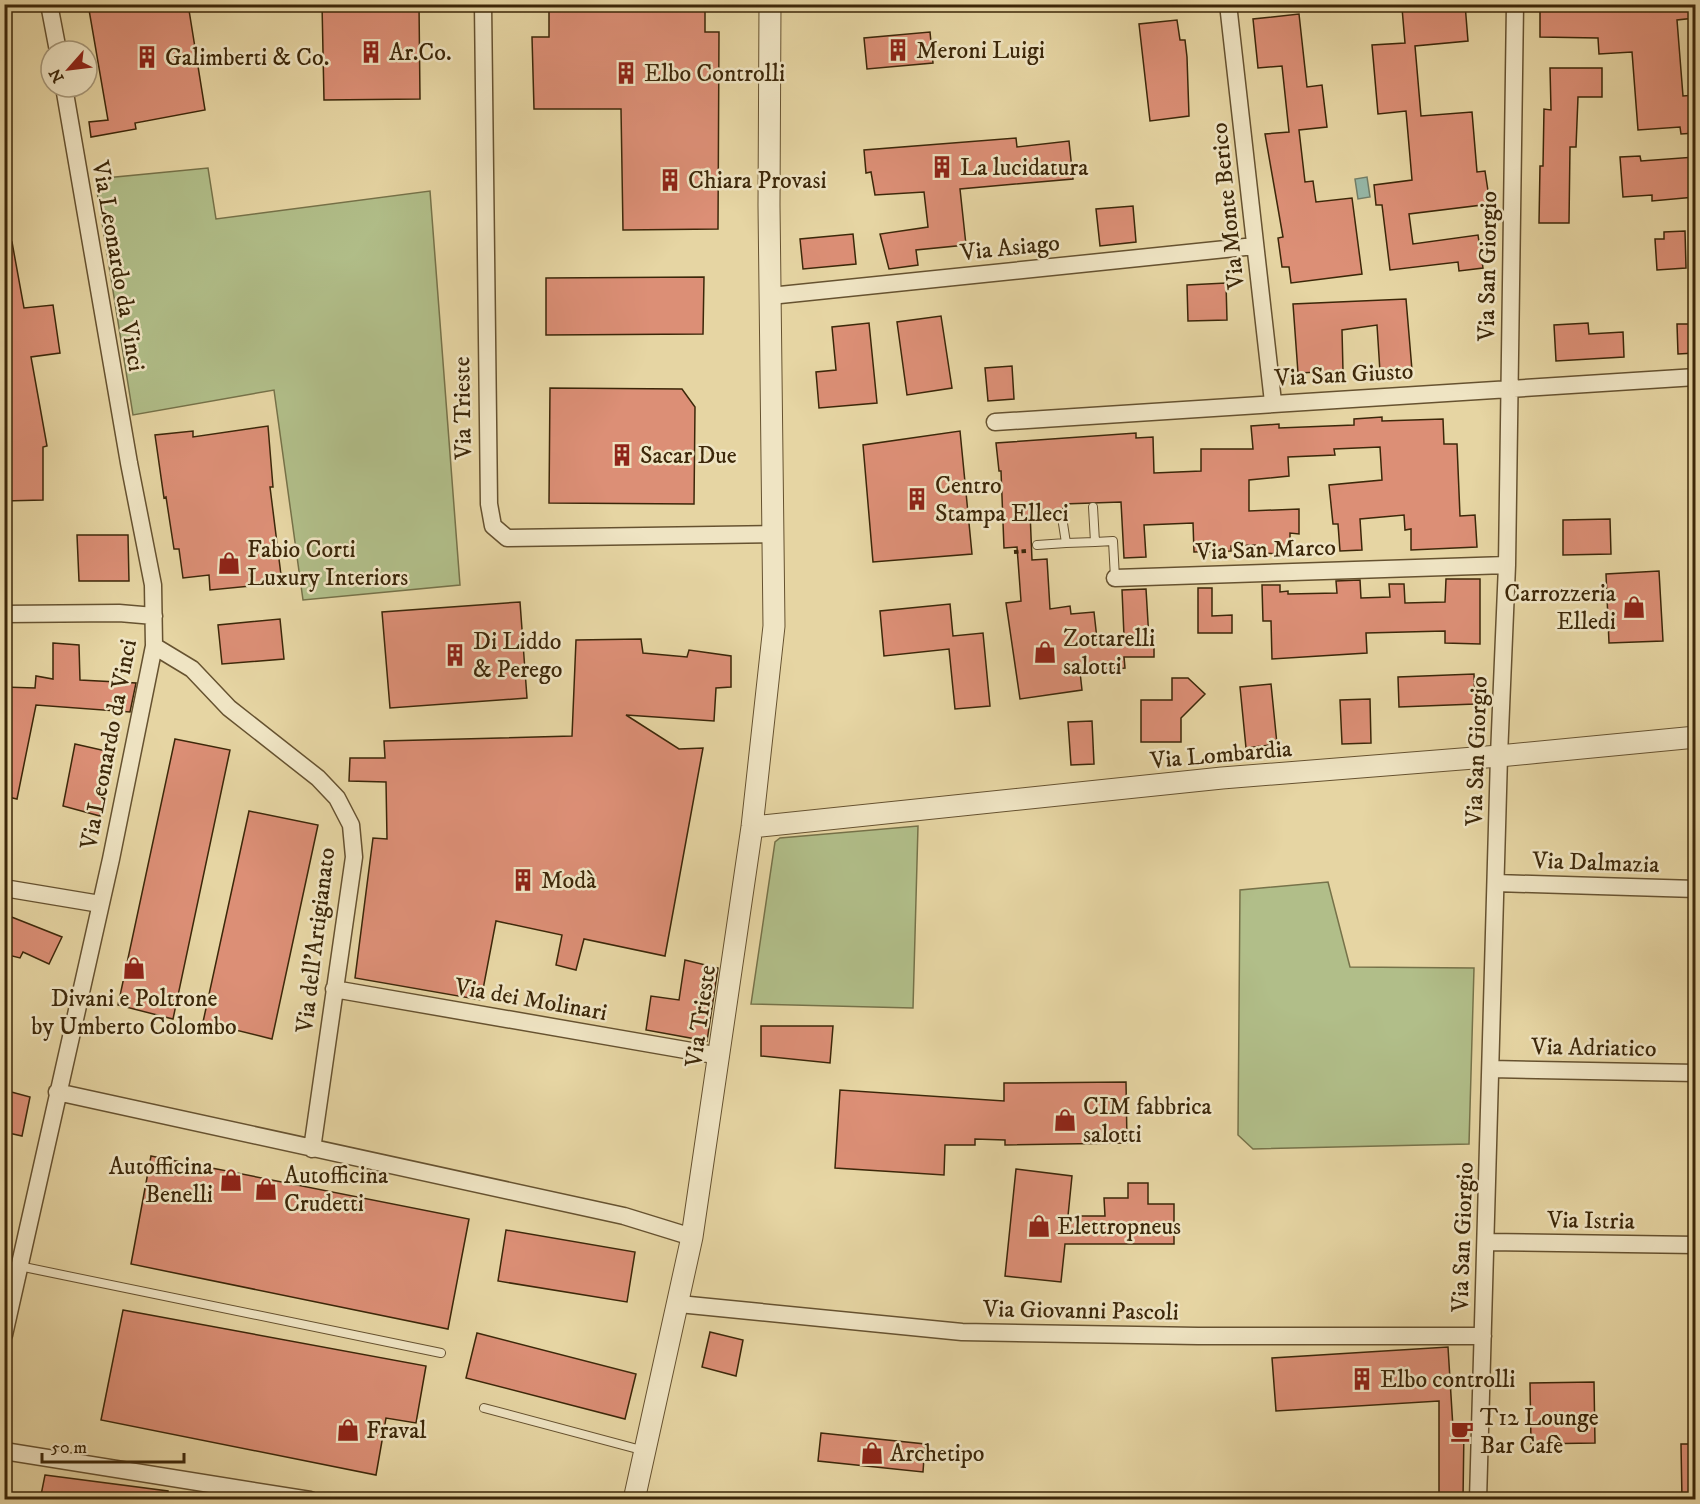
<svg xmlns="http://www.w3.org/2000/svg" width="1700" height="1504" viewBox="0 0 1700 1504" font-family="'IM FELL DW Pica',serif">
<rect width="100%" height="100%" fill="#e6d5a3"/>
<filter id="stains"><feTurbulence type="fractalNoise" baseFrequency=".00333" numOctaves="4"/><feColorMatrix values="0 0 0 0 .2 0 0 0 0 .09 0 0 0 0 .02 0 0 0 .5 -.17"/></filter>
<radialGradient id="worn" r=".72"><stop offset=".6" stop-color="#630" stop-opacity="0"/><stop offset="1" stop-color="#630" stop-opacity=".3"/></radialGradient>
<path fill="#b1be89" stroke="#767249" stroke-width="1.5" d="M208,168L216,219L430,191L460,585L303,600L274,390L133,415L95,179Z
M918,826L913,1008L751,1004L775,842L780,838Z
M1328,882L1350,967L1474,968L1469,1144L1253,1149L1238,1135L1240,890Z"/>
<path fill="#96b8a8" stroke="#727e68" stroke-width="1.5" d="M1367,177L1370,197L1358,199L1355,179Z"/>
<path fill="#dc8f76" stroke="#3c2709" stroke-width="1.5" d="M88,4H188L205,110L135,123L136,129L91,137L89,122L108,120Z
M322,4H419L420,99L324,100Z
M549,4H705V32H719L718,229L623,230L621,109H534L532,37H549Z
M1444,4H1465L1468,41L1415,46L1421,116L1472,112L1477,172L1485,171L1490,204L1409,214L1413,244L1478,235L1483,268L1459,271L1458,262L1390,270L1382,205H1376L1374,185L1412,180L1406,111L1378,114L1372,45L1405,43L1402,8Z
M1540,4H1695V18L1677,20L1683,96L1695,95V133L1681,134L1680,127L1638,130L1632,52L1599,54L1598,38L1540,37Z
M1299,14L1307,87L1322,85L1327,127L1299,130L1305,182L1313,181L1316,202L1352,198L1362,274L1291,283L1289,267H1282L1278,238L1283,237L1265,134L1289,132L1282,66L1258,68L1253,19Z
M1177,20L1180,40H1185L1187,57L1189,116L1150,121L1139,24Z
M930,32L933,63L867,69L864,38Z
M1550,68H1602V97H1578L1576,147H1570L1569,223H1539L1540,166H1543L1544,109L1551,110Z
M1016,138L1017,147L1069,141L1073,179L960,189L966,245L916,250L918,265L889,269L880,234L928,227L924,192L875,195L871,172L866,173L864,150Z
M1640,156L1641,161L1695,157V197L1652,201V195L1623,197L1620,157Z
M1133,206L1136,242L1100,246L1096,209Z
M1685,231L1686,268L1657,270L1655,239H1664V232Z
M853,234L856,264L803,269L800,239Z
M12,242L24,308L53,305L60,353L31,357L47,446L43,447V500L4,501V243Z
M704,277L703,334L546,335V278Z
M1226,283L1227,320L1188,321L1187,285Z
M1406,299L1412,370L1380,372L1377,325L1342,330L1343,371L1298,373L1293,304Z
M941,316L952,388L907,395L897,322Z
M869,323L877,403L819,408L816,372L836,370L832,327Z
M1588,323L1589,334L1623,332L1624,357L1556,361L1554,325Z
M1677,324H1695V353L1678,354Z
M1012,366L1014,399L988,401L985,368Z
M550,388L682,389L695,407L694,504L549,503Z
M1382,417V421L1443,419L1444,444H1457L1460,516L1475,515L1477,547L1411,550V529L1405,530L1404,515L1360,519L1362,550L1340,551L1338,524H1333L1329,485L1382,480L1380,447L1334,449L1335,455L1288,457L1289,476L1249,480V511L1299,509V534L1290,533V554L1255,553V545L1231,546V551L1194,552L1193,523L1144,525L1146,557L1124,558L1121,502L1063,504V511L1030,512L1032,560L1047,559L1050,609L1070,606L1071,614L1094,612L1097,639L1124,636L1122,590L1146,589L1149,639H1154V657H1124L1125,668L1080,672L1082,690L1020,699L1006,603L1021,601L1017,547L1004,548L1001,471H999L996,443L1136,433V438L1153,437L1154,473L1201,471V449H1253L1251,426L1279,424V428L1354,425V419Z
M268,426L273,487H270L282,583L210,590L209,575L183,578L179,549H174L166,497L164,498L155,435L193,431V437Z
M960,431L972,554L873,562L863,445Z
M1610,519L1611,554L1563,555V520Z
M77,535H128L129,581H79Z
M1659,571L1663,641L1609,643L1606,574Z
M1446,579H1480V644L1445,643V631L1366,633L1367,653L1272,659L1271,621H1263L1262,585H1280V592L1288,591V594L1337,593L1336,581L1360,580L1361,598L1390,597L1389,584H1404L1405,603L1445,602Z
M1198,588H1212V616L1232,615V633H1198Z
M520,602L527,698L390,708L382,612Z
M950,604L953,636L983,633L990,706L955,709L949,649L884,656L880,611Z
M280,619L284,659L222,664L218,625Z
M641,639L643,653L687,657L689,650L731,656V687L716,688L714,721L626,715L679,749L703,748L665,956L584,939L576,970L556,965L562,935L496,921L481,1000L355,978L373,838L387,839L386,782L349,781L350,758H385L384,741L572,736L576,640Z
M53,643L79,645L80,680L136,683L130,712L36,705L17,799L4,796V687L35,688L36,676L53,679Z
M1474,674L1475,704L1399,707L1398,677Z
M1172,678H1188L1205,694L1181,718V742H1141V700H1172Z
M1271,684L1277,744L1246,748L1240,687Z
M1370,699L1371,743L1342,744L1340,700Z
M1092,721L1094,764L1071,765L1068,722Z
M175,739L230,750L173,1019L118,1005Z
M75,744L115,753L100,816L63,806Z
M249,811L318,825L272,1039L203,1022Z
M4,914L62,937L49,964L23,952L20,958L4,954Z
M685,960L718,968L707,1041L646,1030L651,996L679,1000Z
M761,1026H833L830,1063L761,1056Z
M1126,1082L1127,1143L1005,1145V1140L975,1139V1145H945L944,1175L835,1168L840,1090L1004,1101V1083Z
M4,1090L30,1097L22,1136L4,1132Z
M151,1156L469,1219L448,1329L131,1264Z
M1016,1169L1072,1176L1068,1216H1105L1104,1198H1128V1183H1148V1204H1174V1244H1065L1061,1282L1005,1276Z
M506,1230L635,1252L627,1302L498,1281Z
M123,1310L426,1366L416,1423L386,1418L376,1475L101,1420Z
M710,1332L743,1340L736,1376L702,1367Z
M477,1333L636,1374L625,1419L466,1378Z
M1448,1347L1453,1428H1464L1463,1500H1439V1401L1276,1411L1272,1358Z
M1594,1382L1595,1443L1531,1444L1530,1383Z
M821,1433L925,1444L923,1472L818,1461Z
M1681,1444H1695V1500H1682Z
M45,1475L168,1491V1500H40Z"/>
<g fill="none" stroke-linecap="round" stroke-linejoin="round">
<g stroke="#665230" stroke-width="10">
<path id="service" d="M1093,507L1095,542L1113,541L1115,578
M1062,517L1066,543L1095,542
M1037,545L1066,543
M19,1266L441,1353
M484,1408L645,1451"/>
</g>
<g stroke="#665230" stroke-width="19">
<path id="minor" d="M49,4L58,51
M483,4L489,504L493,526L507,538L773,534
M1228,4L1273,402
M770,296L1255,246
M995,422L1696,377
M1115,578L1507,565
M4,614L119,613L154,616
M154,646L192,669L229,708L318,778L337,798L351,825L354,857L312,1149
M1496,883L1696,889
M4,888L100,904
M334,989L720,1056
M1491,1069L1696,1073
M57,1092L624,1216L692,1237
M1486,1242L1696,1245
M679,1304L962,1332L1198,1336H1483
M4,1335L111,859L154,646L153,585L129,463L64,87
M4,1451L310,1500
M1478,1500L1499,756L1507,565L1515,4"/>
</g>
<g stroke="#665230" stroke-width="23">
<path id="tertiary" d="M752,827L1222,778L1499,756L1696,737
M634,1500L692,1237L752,827L774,626L769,205L770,4"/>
</g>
<path stroke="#3c2709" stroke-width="4" stroke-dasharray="4.5 3" stroke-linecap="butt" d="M1014,552L1026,551"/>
<use href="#service" stroke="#efe4c3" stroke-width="8"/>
<use href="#minor" stroke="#efe4c3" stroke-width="16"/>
<use href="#tertiary" stroke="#efe4c3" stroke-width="21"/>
</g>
<defs>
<g id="building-bare" transform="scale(1.8)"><path d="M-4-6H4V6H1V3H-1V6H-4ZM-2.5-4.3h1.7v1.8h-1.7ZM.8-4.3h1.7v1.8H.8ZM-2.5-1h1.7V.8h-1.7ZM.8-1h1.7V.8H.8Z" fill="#8f2418" stroke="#efe4c3" stroke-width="2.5" paint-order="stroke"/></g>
<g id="shop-bare" transform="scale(1.8)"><path d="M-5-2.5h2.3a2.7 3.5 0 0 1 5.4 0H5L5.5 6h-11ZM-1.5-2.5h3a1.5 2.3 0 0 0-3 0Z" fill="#8f2418" stroke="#efe4c3" stroke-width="2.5" paint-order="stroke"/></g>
<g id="cafe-bare" transform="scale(1.8)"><path d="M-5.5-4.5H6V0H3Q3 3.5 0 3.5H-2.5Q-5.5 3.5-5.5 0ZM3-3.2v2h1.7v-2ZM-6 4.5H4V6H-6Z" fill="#8f2418" stroke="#efe4c3" stroke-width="2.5" paint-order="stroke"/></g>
</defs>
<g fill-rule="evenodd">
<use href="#building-bare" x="898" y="50"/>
<use href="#building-bare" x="371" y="52"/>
<use href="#building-bare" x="147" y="57"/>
<use href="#building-bare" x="626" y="73"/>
<use href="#building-bare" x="942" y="167"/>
<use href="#building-bare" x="670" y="180"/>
<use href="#building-bare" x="622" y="455"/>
<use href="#building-bare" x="917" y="499"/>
<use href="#shop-bare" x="229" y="563"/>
<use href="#shop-bare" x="1634" y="607"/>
<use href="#shop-bare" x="1045" y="652"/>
<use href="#building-bare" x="455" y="655"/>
<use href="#building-bare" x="523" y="880"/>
<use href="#shop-bare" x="134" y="968"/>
<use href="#shop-bare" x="1065" y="1120"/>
<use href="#shop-bare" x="231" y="1180"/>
<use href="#shop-bare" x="266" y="1189"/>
<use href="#shop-bare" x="1039" y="1226"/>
<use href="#building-bare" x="1362" y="1379"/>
<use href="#shop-bare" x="348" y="1430"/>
<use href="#cafe-bare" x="1462" y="1431"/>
<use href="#shop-bare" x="872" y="1453"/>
</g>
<g text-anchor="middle" stroke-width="5" stroke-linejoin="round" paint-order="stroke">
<g font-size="24" fill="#3c2709" stroke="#efe4c3" text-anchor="start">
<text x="916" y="58">Meroni Luigi</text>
<text x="389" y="60">Ar.Co.</text>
<text x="165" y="65">Galimberti &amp; Co.</text>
<text x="644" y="81">Elbo Controlli</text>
<text x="960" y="175">La lucidatura</text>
<text x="688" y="188">Chiara Provasi</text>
<text x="640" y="463">Sacar Due</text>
<text x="935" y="493">Centro<tspan x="935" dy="28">Stampa Elleci</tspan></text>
<text x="247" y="557">Fabio Corti<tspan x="247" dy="28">Luxury Interiors</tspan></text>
<text x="1616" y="601" text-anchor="end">Carrozzeria<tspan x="1616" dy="28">Elledi</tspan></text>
<text x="1063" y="646">Zottarelli<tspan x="1063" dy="28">salotti</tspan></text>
<text x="473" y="649">Di Liddo<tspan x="473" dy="28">&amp; Perego</tspan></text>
<text x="541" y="888">Modà</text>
<text x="134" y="1006" text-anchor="middle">Divani e Poltrone<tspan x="134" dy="28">by Umberto Colombo</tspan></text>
<text x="1083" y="1114">CIM fabbrica<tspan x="1083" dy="28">salotti</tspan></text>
<text x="213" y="1174" text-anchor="end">Autofficina<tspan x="213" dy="28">Benelli</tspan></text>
<text x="284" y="1183">Autofficina<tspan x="284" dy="28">Crudetti</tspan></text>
<text x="1057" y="1234">Elettropneus</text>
<text x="1380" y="1387">Elbo controlli</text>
<text x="1480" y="1425">T12 Lounge<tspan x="1480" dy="28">Bar Cafè</tspan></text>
<text x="366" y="1438">Fraval</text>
<text x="890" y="1461">Archetipo</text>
</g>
<g font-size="24" fill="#3c2709" stroke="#efe4c3">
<text transform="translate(1227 206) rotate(-96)" y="8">Via Monte Berico</text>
<text transform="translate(1010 247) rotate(-6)" y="8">Via Asiago</text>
<text transform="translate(119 266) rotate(80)" y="8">Via Leonardo da Vinci</text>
<text transform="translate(1487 266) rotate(-89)" y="8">Via San Giorgio</text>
<text transform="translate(1344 374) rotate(-3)" y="8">Via San Giusto</text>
<text transform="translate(462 408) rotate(-91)" y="8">Via Trieste</text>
<text transform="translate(1266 549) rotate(-2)" y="8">Via San Marco</text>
<text transform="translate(108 744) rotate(-79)" y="8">Via Leonardo da Vinci</text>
<text transform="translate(1476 751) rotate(-88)" y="8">Via San Giorgio</text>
<text transform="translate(1221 754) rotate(-5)" y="8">Via Lombardia</text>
<text transform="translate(1596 862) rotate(2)" y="8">Via Dalmazia</text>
<text transform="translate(315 940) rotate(-83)" y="8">Via dell'Artigianato</text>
<text transform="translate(531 999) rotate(10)" y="8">Via dei Molinari</text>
<text transform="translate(700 1016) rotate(-82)" y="8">Via Trieste</text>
<text transform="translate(1594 1047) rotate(1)" y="8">Via Adriatico</text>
<text transform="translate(1591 1220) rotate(1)" y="8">Via Istria</text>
<text transform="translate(1462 1237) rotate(-88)" y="8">Via San Giorgio</text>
<text transform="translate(1081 1310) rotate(1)" y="8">Via Giovanni Pascoli</text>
</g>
</g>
<rect width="1700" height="1504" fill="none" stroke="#e6d5a3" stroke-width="24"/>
<rect x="6" y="6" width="1688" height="1492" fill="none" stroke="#3c2709" stroke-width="3"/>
<rect x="12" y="12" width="1676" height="1480" fill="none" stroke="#3c2709" stroke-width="1.5"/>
<g transform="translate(69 69) rotate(242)"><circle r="28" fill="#efe4c3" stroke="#a79879" stroke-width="1.5"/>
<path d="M0-4.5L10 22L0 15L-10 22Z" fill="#8f2418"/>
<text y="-9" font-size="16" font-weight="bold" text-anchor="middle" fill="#3c2709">N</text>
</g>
<path d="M42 1453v9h142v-9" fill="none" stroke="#3c2709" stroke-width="3"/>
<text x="51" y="1453" font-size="18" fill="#3c2709" stroke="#efe4c3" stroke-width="4.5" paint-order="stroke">50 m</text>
<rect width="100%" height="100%" filter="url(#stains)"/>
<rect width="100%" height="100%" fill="url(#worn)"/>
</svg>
